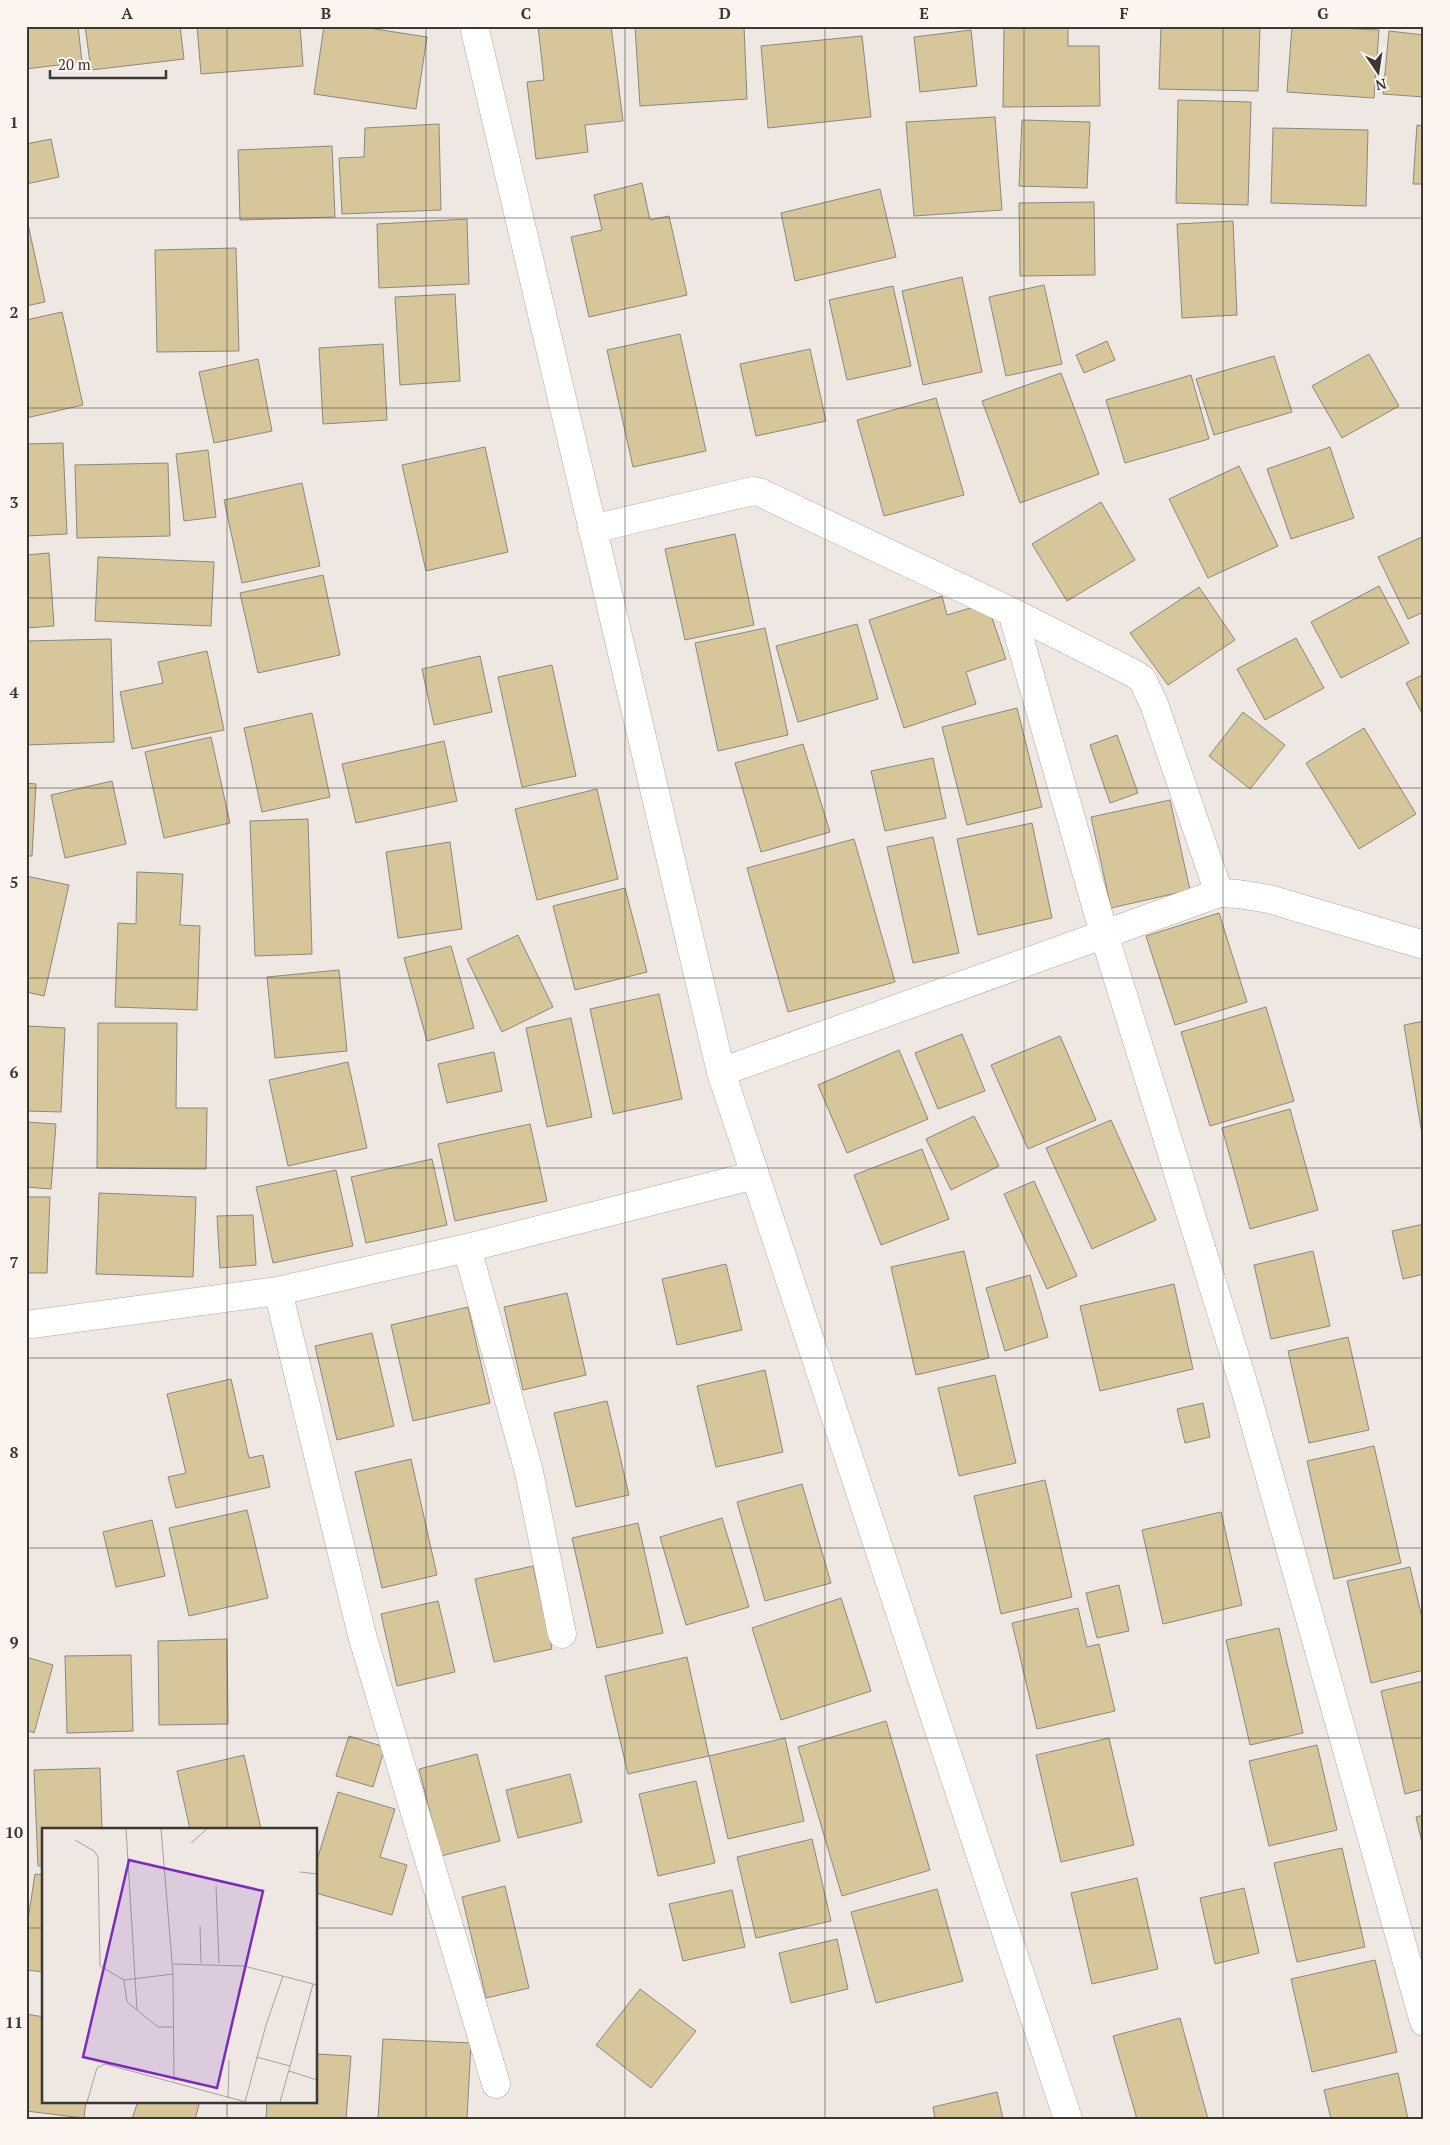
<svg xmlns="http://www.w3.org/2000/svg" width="1450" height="2145" viewBox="0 0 1450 2145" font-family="'PT Serif',serif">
<rect width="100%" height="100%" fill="#eee7e2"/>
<path fill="#d6c69a" stroke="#8a8881" d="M26,26H78L82,62L26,69Z
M85,26H180L184,59L91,70Z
M197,26H300L303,66L201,74Z
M324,26H356L427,37L416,109L314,94Z
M538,26H611L623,121L585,125L588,152L536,159L527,82L544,80Z
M635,26H744L747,99L640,106Z
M1161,26H1260L1258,91L1159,89Z
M1292,26L1379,30L1374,98L1287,92Z
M1004,27L1068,28V46H1099L1100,106L1003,107Z
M971,30L977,86L920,92L914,37Z
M1389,31L1424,35V97L1383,94Z
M862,36L871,117L768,128L761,46Z
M1178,100L1251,102L1248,205L1176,203Z
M995,117L1002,210L914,216L906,122Z
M1022,120L1090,122L1087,188L1019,186Z
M439,124L441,210L342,214L339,158L364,157L365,128Z
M1417,125L1424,126V184H1413Z
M1273,128L1368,130L1366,206L1271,203Z
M51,139L59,177L26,184V144Z
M332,146L335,217L240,220L238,150Z
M642,183L650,220L669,216L687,295L589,317L571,237L602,230L594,195Z
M880,189L896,257L795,281L781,213Z
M1094,202L1095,275L1020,276L1019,203Z
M26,215L45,302L26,306Z
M467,219L469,284L379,288L377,224Z
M1233,221L1237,315L1182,318L1177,224Z
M236,248L239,351L157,352L155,250Z
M962,277L982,372L923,385L902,291Z
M1044,285L1062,364L1006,376L989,297Z
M893,286L911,366L847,380L829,300Z
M455,294L460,381L400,385L395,297Z
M62,312L83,405L26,418V320Z
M680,334L706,451L633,467L607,350Z
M1107,341L1115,360L1084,373L1076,355Z
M383,344L387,420L323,424L319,348Z
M810,349L826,421L756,436L740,364Z
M1369,354L1399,406L1342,438L1312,386Z
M1274,356L1292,412L1214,435L1196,379Z
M258,359L272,431L214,443L199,372Z
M1061,373L1099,474L1020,503L982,401Z
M1191,375L1209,439L1125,463L1106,400Z
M936,398L964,495L884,516L857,420Z
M63,443L67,534L26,536V444Z
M485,447L508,552L426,571L402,465Z
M1330,447L1354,518L1291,539L1267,469Z
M208,450L216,517L184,521L176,454Z
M168,463L170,536L77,538L75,465Z
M1239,466L1278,546L1208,578L1169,499Z
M302,483L320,566L242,583L224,500Z
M1101,502L1135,560L1067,601L1032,544Z
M735,534L754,625L685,640L665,549Z
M1424,536V612L1408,619L1378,557Z
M49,553L54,626L26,628V555Z
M98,557L214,562L211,626L95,621Z
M323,575L340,655L258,673L240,593Z
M1379,586L1409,643L1341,678L1311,622Z
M1199,587L1235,640L1168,685L1130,633Z
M942,596L947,615L987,603L1006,659L966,672L976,704L904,728L869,620Z
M857,624L878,699L798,722L776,646Z
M765,628L788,735L718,751L695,643Z
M1296,638L1324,688L1265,720L1237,669Z
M111,639L114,742L26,745V641Z
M207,651L224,730L132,749L120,692L163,683L158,662Z
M480,656L492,712L434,725L422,669Z
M552,665L576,776L522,787L498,677Z
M1424,674V717L1406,683Z
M1017,708L1042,807L967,825L942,727Z
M1243,712L1285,745L1250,789L1209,756Z
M312,713L330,797L262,812L244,728Z
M1364,728L1416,814L1359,849L1306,763Z
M1117,735L1138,793L1110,803L1090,745Z
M211,737L230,823L164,838L145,752Z
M444,741L457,801L356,823L342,764Z
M803,744L830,832L761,852L735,763Z
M933,758L946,818L885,831L871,771Z
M112,781L126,844L65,858L51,795Z
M26,783L36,784L32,856H26Z
M597,789L618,879L537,900L515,809Z
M1170,800L1190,890L1111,908L1091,817Z
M308,819L312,954L255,956L250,821Z
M1032,823L1052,918L978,935L957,839Z
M933,837L959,953L913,963L887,847Z
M854,839L895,982L788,1012L747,868Z
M450,842L462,929L398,938L386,852Z
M137,872L183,874L180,925L200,926L197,1010L115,1007L118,923L136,924Z
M26,876L69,885L44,996L26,992Z
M625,888L647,972L575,990L553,906Z
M1219,913L1247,1002L1175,1025L1146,936Z
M518,935L553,1007L502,1032L467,959Z
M451,946L474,1028L427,1041L404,958Z
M339,970L347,1051L275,1058L267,977Z
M659,994L682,1099L613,1114L590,1009Z
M1266,1007L1294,1101L1210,1126L1181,1032Z
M26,1013L27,1026L65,1028L61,1112L26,1111Z
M571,1018L592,1117L547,1127L526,1028Z
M1424,1021V1140H1423L1404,1025Z
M98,1023H177L176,1108H207L206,1169L97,1168Z
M962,1034L985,1091L938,1109L915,1053Z
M1060,1036L1096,1120L1028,1149L991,1065Z
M899,1050L928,1119L847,1153L818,1085Z
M494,1052L502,1091L447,1103L438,1064Z
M348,1062L367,1148L288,1166L269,1080Z
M1290,1109L1318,1210L1250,1229L1222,1128Z
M974,1116L999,1166L951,1190L926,1139Z
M1111,1120L1156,1220L1092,1249L1046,1148Z
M26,1122L56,1124L51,1189L26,1187Z
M530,1124L547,1201L455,1221L438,1144Z
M922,1149L949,1219L881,1245L854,1175Z
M432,1159L447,1225L366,1243L351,1177Z
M336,1170L353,1246L273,1263L256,1187Z
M1034,1181L1077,1276L1047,1289L1004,1194Z
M99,1193L196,1197L193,1277L96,1274Z
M26,1197H50L47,1273H26Z
M253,1215L256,1265L220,1268L217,1216Z
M1424,1224V1274L1403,1279L1392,1231Z
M964,1251L989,1358L916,1375L891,1267Z
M1313,1251L1330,1326L1271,1339L1254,1265Z
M726,1264L742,1330L677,1345L662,1279Z
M1030,1275L1048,1337L1005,1351L986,1288Z
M1174,1284L1193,1369L1100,1391L1080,1306Z
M567,1293L586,1375L523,1390L504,1307Z
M468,1307L490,1403L413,1421L391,1325Z
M372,1333L394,1426L337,1440L315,1346Z
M1348,1337L1369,1430L1309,1443L1288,1351Z
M765,1370L783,1452L716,1467L697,1386Z
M995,1375L1016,1463L959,1476L938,1388Z
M231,1379L249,1458L263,1455L270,1487L176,1508L168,1477L186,1473L167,1394Z
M607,1401L629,1495L576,1507L554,1413Z
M1203,1403L1210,1437L1185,1443L1177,1409Z
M1374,1446L1401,1563L1334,1579L1307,1461Z
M411,1459L437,1575L382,1588L355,1472Z
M1045,1480L1072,1597L1001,1614L974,1496Z
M802,1484L831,1583L765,1601L737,1502Z
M247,1510L268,1598L189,1616L169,1528Z
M1221,1512L1242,1605L1163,1624L1142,1530Z
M722,1518L749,1607L686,1625L660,1537Z
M152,1520L165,1576L116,1587L103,1532Z
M638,1523L663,1633L597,1648L572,1538Z
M533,1566L552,1649L494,1662L475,1579Z
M1410,1567L1424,1626V1670L1371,1683L1347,1581Z
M1119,1585L1129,1631L1097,1638L1086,1593Z
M841,1598L871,1691L781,1720L752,1628Z
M438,1601L455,1672L397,1686L381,1614Z
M1078,1608L1087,1647L1099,1644L1115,1711L1037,1729L1012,1623Z
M1279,1628L1303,1733L1250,1745L1226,1640Z
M227,1639L228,1724L159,1725L158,1641Z
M131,1655L133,1731L67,1733L65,1656Z
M26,1657L53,1665L34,1733L26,1730Z
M687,1657L709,1756L628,1774L605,1676Z
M1424,1681V1789L1405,1794L1381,1691Z
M886,1721L930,1870L842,1896L798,1747Z
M349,1736L385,1747L373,1787L336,1776Z
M785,1738L804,1821L728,1839L709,1756Z
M1109,1738L1134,1845L1061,1862L1036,1755Z
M1317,1745L1337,1830L1269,1846L1249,1761Z
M477,1754L500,1841L441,1856L419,1769Z
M244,1755L261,1829H190L177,1771Z
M100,1768L102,1829H44V1866H38L34,1770Z
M570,1774L582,1822L518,1838L506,1790Z
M696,1781L715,1863L658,1876L639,1794Z
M338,1792L395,1809L380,1857L407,1865L392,1915L316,1893V1863Z
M1424,1815V1851L1416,1817Z
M812,1839L831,1921L756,1938L737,1857Z
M1342,1848L1365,1947L1297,1962L1274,1863Z
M35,1874L44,1875V1972L26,1970V1932Z
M1137,1878L1158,1969L1092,1984L1071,1893Z
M505,1886L529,1988L486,1998L462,1897Z
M1244,1888L1259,1953L1215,1964L1200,1898Z
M937,1889L963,1981L876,2003L851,1912Z
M732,1890L745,1947L683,1961L669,1904Z
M837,1939L848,1989L791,2003L779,1953Z
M1375,1960L1397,2052L1312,2072L1291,1979Z
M640,1989L696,2031L651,2088L596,2045Z
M26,2014L44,2017V2101H86L84,2118L26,2111Z
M1180,2018L1208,2119H1137L1113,2036Z
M383,2039L471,2043L467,2119H378Z
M316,2054L351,2056L346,2119H266L267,2101H316Z
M1398,2073L1408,2119H1331L1324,2090Z
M997,2092L1003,2119H935L933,2107Z
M138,2101H200L195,2119H132Z"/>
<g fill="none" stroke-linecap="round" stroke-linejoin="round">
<g stroke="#b1aaa5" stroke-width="29">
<path id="street" d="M474,26L721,1072L1068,2119
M592,529L753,491L759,492L1012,612L1131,672L1142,679L1154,704L1219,893
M1012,612L1104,934L1245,1389L1424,2022
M721,1072L1219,893L1238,894L1269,899L1424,945
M467,1248L529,1472L562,1634
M278,1291L362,1635L496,2084
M26,1325L278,1291L467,1248L755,1175"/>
</g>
<use href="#street" stroke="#fff" stroke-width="28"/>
</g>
<path fill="none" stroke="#3a3735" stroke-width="1" stroke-opacity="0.55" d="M227,26V1829M426,26V2119M625,26V2119M825,26V2119M1024,26V2119M1223,26V2119M26,218H1424M26,408H1424M26,598H1424M26,788H1424M26,978H1424M26,1168H1424M26,1358H1424M26,1548H1424M26,1738H1424M26,1928H44M316,1928H1424M227,2101V2119"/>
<g transform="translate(42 1828)">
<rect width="275" height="275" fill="#eee7e2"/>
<path fill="none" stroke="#a6a19d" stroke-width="1" d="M84,1L95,182M119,1L131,146L132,253M33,12L52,23L56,29L58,138L82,152L131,146M149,15L165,1M258,44L275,46M174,58L177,135M158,98L159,135M131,136L202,138L275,157M82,152L85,174L116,199H132M214,229L248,238M247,243L275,252M186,270L187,232M45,274L55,240L63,236L204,274M203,274L224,197L241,148M238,274L271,156"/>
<path fill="#7b2cbf" fill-opacity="0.15" stroke="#7b2cbf" stroke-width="2.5" d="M87,32L221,63L175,260L41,229Z"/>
<rect width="275" height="275" fill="none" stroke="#3a3735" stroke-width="2.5"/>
</g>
<rect width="1450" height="2145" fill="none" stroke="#fbf4ef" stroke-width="55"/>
<g transform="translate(1378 72) rotate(167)" stroke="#fbf4ef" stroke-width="4" paint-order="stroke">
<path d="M0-4L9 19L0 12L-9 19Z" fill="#3a3735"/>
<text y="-8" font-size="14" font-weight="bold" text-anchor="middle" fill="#3a3735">N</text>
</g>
<path d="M50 70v8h116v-8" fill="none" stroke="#3a3735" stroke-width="2.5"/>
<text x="58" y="70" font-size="15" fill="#3a3735" stroke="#fbf4ef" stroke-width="4" paint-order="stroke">20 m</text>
<rect x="28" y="28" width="1394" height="2090" fill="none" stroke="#3a3735" stroke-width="2"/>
<g font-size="16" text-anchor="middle" font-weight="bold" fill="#3a3735">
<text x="127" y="19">A</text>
<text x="326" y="19">B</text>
<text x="526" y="19">C</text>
<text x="725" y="19">D</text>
<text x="924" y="19">E</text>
<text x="1124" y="19">F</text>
<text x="1323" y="19">G</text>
<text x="14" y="128">1</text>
<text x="14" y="318">2</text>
<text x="14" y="508">3</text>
<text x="14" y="698">4</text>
<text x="14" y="888">5</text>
<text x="14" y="1078">6</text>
<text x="14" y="1268">7</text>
<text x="14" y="1458">8</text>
<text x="14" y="1648">9</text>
<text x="14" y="1838">10</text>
<text x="14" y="2028">11</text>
</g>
</svg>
